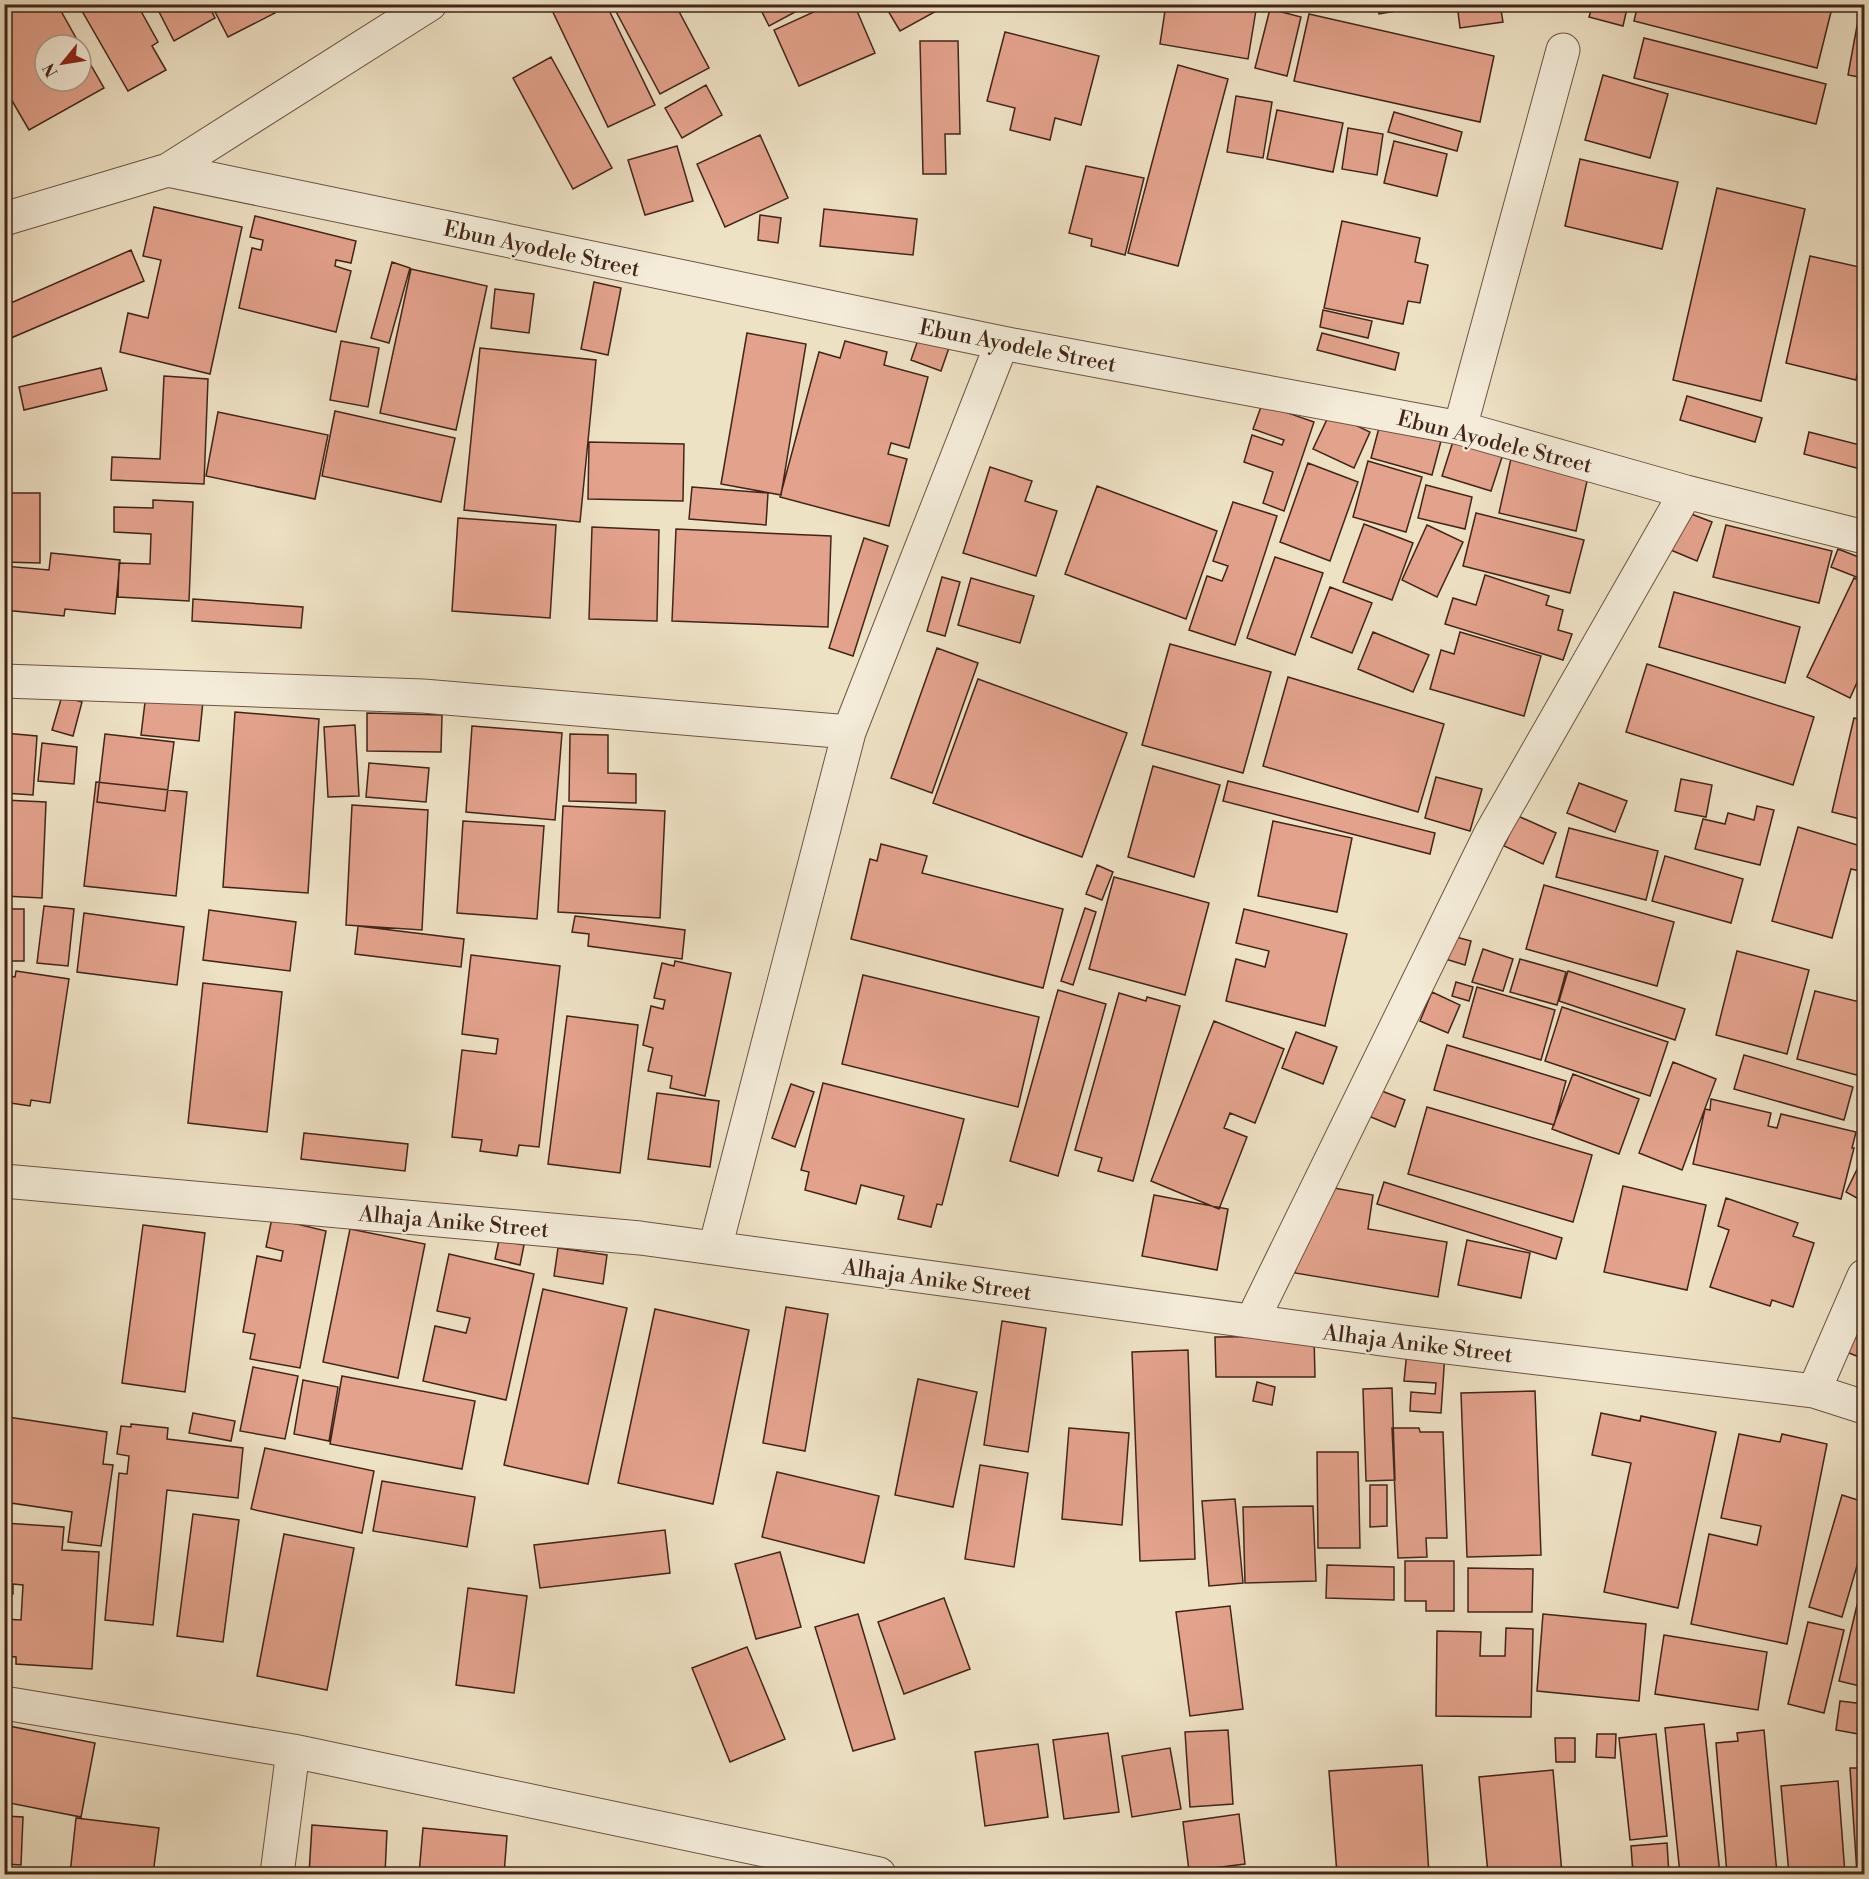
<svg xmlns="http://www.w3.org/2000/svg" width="1869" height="1879" viewBox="0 0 1869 1879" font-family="'Libre Bodoni',serif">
<rect width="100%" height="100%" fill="#eee2c5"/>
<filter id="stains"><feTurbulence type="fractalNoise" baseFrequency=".00333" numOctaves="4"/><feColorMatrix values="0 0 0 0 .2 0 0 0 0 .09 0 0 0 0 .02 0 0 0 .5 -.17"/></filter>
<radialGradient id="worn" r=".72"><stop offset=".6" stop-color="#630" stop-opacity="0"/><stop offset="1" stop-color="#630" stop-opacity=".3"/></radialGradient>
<path fill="#e3a28c" stroke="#422518" stroke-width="1.5" d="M11,4H57L80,45H45V81H81V48L104,88L29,130L4,87V8Z
M78,4H137L158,42L152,46L166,70L128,91Z
M155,4H208L215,18L174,41Z
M211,4H271L275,13L228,37Z
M549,4H606L655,105L608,127Z
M612,4H675L709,68L660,94Z
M717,4H733L720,11Z
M758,4H810L769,26Z
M831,4H854L875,53L799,86L774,30Z
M884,4H937L940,9L900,31Z
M1166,4H1257L1248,59L1160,44Z
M1378,4H1439L1379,14Z
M1457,4H1500L1503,22L1460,28Z
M1593,4H1628L1623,26L1589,17Z
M1638,4H1833L1817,68L1634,21Z
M1861,4H1864V78L1848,75Z
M1270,9L1301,17L1287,76L1255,68Z
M1309,14L1494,56L1480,122L1294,81Z
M1005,32L1099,56L1081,125L1055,118L1050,140L1010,130L1015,108L987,101Z
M1644,38L1826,84L1816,124L1634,78Z
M920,41H958L960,134H945L946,174H923Z
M551,57L612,168L573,189L513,78Z
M1178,65L1228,79L1178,266L1128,253Z
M1603,75L1668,94L1650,158L1585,140Z
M706,85L722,115L682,138L665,108Z
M1236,96L1272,102L1263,158L1227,152Z
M1277,110L1343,123L1333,172L1267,159Z
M1394,112L1462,132L1457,151L1388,132Z
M1348,128L1383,134L1377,175L1342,169Z
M760,135L788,198L725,227L697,164Z
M1394,141L1447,154L1437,196L1384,183Z
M677,146L693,201L645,215L628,160Z
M1580,159L1678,182L1662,249L1565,226Z
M1086,166L1144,178L1125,255L1091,246L1092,239L1069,233Z
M1717,188L1805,209L1761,401L1673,380Z
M154,207L242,227L210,374L120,352L128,313L148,318L161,260L143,256Z
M824,209L917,219L913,255L820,246Z
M760,215L781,218L778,243L758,240Z
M255,216L356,241L351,263L336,260L335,266L351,271L336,332L239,308L252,248L261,250L263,240L250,237Z
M1342,221L1420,238L1415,262L1428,265L1420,303L1408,301L1403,324L1324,308Z
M131,250L144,281L4,341V306Z
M1810,256L1864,268V342L1856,380L1786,363Z
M392,262L410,268L389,343L371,338Z
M411,269L487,286L456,430L380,413Z
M594,282L621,288L608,355L581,349Z
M495,289L534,294L529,333L491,328Z
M1323,310L1372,321L1368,338L1320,327Z
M921,331L951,342L941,371L911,360Z
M747,333L806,344L781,495L721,484Z
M1322,333L1399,353L1395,370L1317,350Z
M341,341L379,348L368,407L330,400Z
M845,341L887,352L884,365L928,377L909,448L891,443L888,454L907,459L889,526L780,497L819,352L840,358Z
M480,348L596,360L580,522L464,510Z
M101,368L107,390L24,410L19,387Z
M164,376L208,379L204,484L111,480L112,457L160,459Z
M1687,396L1762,418L1755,442L1680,420Z
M1262,404L1314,422L1284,511L1263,503L1273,472L1244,462L1252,435L1282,445L1284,440L1253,429Z
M335,411L455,438L441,502L322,476Z
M218,412L328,435L315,499L206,476Z
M1330,413L1370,432L1354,468L1313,449Z
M1380,424L1441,441L1432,475L1371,458Z
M1456,432L1505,448L1491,491L1442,476Z
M1809,432L1864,446V470L1804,454Z
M589,442L684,444L683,501L588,499Z
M1512,454L1589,472L1576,531L1499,513Z
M1368,461L1422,477L1406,532L1353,517Z
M1308,463L1358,482L1330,561L1280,542Z
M990,467L1032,481L1025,501L1057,511L1036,576L963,553Z
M1426,485L1472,497L1465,529L1418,518Z
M1097,486L1217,531L1186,619L1065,574Z
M692,487L768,493L766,525L689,519Z
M4,493H40V563L4,562Z
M153,500L193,502L189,601L118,597L119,563L150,564L151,534L114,532V507L153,508Z
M1233,502L1277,516L1235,645L1189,630L1207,576L1222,581L1228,566L1213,561Z
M1681,510L1712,522L1697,561L1666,548Z
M1476,513L1584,540L1570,593L1463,566Z
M458,518L556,525L550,618L452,611Z
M1364,524L1413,543L1392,600L1343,582Z
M1427,525L1463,542L1437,597L1402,580Z
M1726,525L1832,551L1819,603L1713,577Z
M592,527L659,530L657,621L589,619Z
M676,529L831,536L828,627L672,621Z
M864,538L888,546L853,656L829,648Z
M1838,549L1864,559V580L1831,567Z
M51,553L120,560L115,614L65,609L64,616L4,610V566L49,570Z
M1275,557L1323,573L1295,655L1247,638Z
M1485,575L1549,596L1546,605L1563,610L1558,630L1572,634L1563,660L1445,624L1453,598L1476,605Z
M942,577L960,582L945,636L927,631Z
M971,578L1034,596L1020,643L958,625Z
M1854,578L1864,583V667L1850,698L1807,677Z
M1330,587L1372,603L1352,653L1311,637Z
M1674,592L1800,627L1785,683L1659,647Z
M193,599L303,607L301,628L192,621Z
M1373,632L1429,655L1413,692L1358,669Z
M1460,632L1541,656L1524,716L1430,689L1441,650L1454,654Z
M1170,644L1271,672L1243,773L1142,745Z
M937,648L978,663L932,793L891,778Z
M1647,664L1814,717L1793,785L1626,732Z
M1288,677L1444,724L1418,812L1263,766Z
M978,679L1127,733L1082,857L933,803Z
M146,694L203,701L199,741L141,735Z
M62,696L82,702L73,736L52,730Z
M235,712L319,719L308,893L223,887Z
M367,713L442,715L441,752L367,751Z
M1854,718L1864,720V820L1832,812Z
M355,725L359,796L328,797L324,727Z
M472,726L562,733L555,820L466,812Z
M4,733L37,736L33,795L4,793Z
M105,734L174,742L165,811L97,802Z
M570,734L608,735V773L636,774V803L569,801Z
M42,743L77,747L74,784L38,781Z
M369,763L429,768L426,802L366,797Z
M1153,766L1220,785L1194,877L1128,857Z
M1436,777L1482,789L1470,831L1425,818Z
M1681,779L1712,785L1706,817L1675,811Z
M1228,781L1435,833L1430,854L1223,801Z
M96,782L187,792L176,896L84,886Z
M1579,783L1627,801L1615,832L1567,813Z
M4,800L46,802L42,898L4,896Z
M352,805L428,810L422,930L346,925Z
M563,806L665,811L660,918L558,912Z
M1757,806L1774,810L1760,865L1695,849L1703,819L1725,824L1728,813L1754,820Z
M1518,816L1556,833L1543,864L1504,846Z
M463,821L544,826L537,919L457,913Z
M1273,821L1352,838L1337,912L1258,896Z
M1798,827L1864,847V872L1851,869L1832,938L1772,921Z
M1569,828L1658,851L1646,900L1556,877Z
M881,844L927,856L922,873L1063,909L1043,988L851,939L870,859L877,861Z
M1665,856L1743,879L1731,923L1652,901Z
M1097,865L1113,872L1102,900L1086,894Z
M1114,877L1209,903L1185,995L1089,969Z
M1544,885L1674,922L1657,986L1526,949Z
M44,906L74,909L68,966L37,963Z
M1085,908L1096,912L1073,985L1061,981Z
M4,909H24V961H4Z
M1244,909L1347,934L1325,1026L1226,1001L1236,959L1265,967L1269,951L1236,943Z
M209,910L296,922L290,971L203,960Z
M84,913L184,927L177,985L77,972Z
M575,916L685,930L682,959L588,946L589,934L572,932Z
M358,926L464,939L461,967L355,954Z
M1445,934L1471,941L1465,965L1439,957Z
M1483,949L1513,959L1503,991L1472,982Z
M1737,951L1809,970L1787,1054L1716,1035Z
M471,955L560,966L539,1147L519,1145L517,1156L480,1151L482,1140L452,1137L462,1050L496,1054L498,1039L462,1034Z
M1520,959L1566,972L1557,1005L1510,992Z
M675,961L731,973L705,1096L670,1088L672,1076L648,1071L653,1048L643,1045L651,1006L663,1009L665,1000L654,998L662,963L674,966Z
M16,971L69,979L50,1103L31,1100L30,1106L4,1102V1024L7,1025L10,1007L4,1006V975L15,977Z
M1568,971L1685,1009L1675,1040L1559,1001Z
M863,975L1039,1017L1018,1107L842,1064Z
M1456,982L1473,987L1469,1001L1452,996Z
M203,983L282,992L267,1132L188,1123Z
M1477,987L1555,1010L1541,1060L1463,1037Z
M1058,990L1106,1004L1058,1176L1010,1161Z
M1815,991L1864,1003V1077L1797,1059Z
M1432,992L1460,1005L1448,1033L1420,1021Z
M1119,993L1146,1001L1147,997L1180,1006L1133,1181L1098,1171L1102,1158L1075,1150Z
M1562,1007L1668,1042L1650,1096L1545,1061Z
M567,1016L638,1025L620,1173L548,1164Z
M1214,1021L1284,1049L1255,1123L1230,1113L1224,1128L1247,1137L1219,1209L1151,1181Z
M1296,1032L1337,1047L1323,1084L1282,1068Z
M1447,1045L1566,1081L1554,1125L1434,1090Z
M1744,1055L1853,1087L1844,1120L1734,1089Z
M1673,1062L1716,1079L1682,1170L1639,1153Z
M1573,1074L1639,1099L1619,1154L1552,1129Z
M823,1083L964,1119L942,1205L937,1204L931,1227L898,1219L904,1196L861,1185L856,1204L805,1190L809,1172L801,1170Z
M791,1084L814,1092L795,1147L772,1138Z
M1369,1086L1405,1100L1395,1127L1359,1112Z
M657,1093L719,1101L710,1167L648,1159Z
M1711,1099L1771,1113L1768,1126L1777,1128L1781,1114L1856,1132L1852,1148H1854L1841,1199L1693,1164L1705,1109L1710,1110Z
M1427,1107L1592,1155L1573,1222L1408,1174Z
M304,1133L408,1144L405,1171L301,1159Z
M1864,1155V1202L1846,1192Z
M1384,1182L1562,1238L1556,1259L1377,1204Z
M1323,1186L1373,1195L1368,1229L1447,1242L1438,1297L1295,1273L1303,1223Z
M1623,1186L1706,1205L1687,1290L1604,1272Z
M1154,1195L1228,1209L1217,1270L1142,1256Z
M1726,1198L1798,1223L1793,1236L1814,1243L1793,1307L1772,1300L1770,1306L1710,1287L1729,1230L1718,1226Z
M272,1218L326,1231L300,1368L250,1359L255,1334L243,1332L257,1256L281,1261L283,1251L266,1247Z
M143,1225L205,1233L185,1392L122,1383Z
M350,1229L425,1244L398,1378L323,1362Z
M499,1240L524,1245L520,1265L495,1259Z
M1467,1240L1530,1253L1521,1298L1458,1285Z
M558,1248L607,1255L603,1284L554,1276Z
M449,1254L534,1274L506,1400L423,1381L435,1326L466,1333L470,1318L437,1311Z
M543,1289L627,1308L588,1484L504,1465Z
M786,1307L828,1314L805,1451L763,1443Z
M655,1309L749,1330L713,1504L618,1483Z
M1002,1321L1046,1328L1028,1452L984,1445Z
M1854,1326L1864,1330V1359L1844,1351Z
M1314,1336L1315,1377H1216L1215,1337Z
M1188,1350L1195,1559L1140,1561L1132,1352Z
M1407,1351L1445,1353L1441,1413L1410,1411L1411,1392L1435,1394L1436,1383L1404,1381Z
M253,1367L298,1376L285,1439L240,1431Z
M342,1376L475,1401L462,1469L330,1444Z
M918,1379L977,1392L953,1507L895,1495Z
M303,1380L338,1387L329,1441L294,1434Z
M1257,1382L1275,1387L1272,1405L1253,1401Z
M1392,1388L1395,1480L1366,1481L1363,1389Z
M1535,1391L1541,1555L1467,1557L1461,1393Z
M193,1413L235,1421L231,1441L189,1433Z
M1601,1413L1640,1421L1641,1416L1716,1432L1678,1608L1604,1592L1631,1463L1592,1455Z
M8,1417L107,1432L103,1464L113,1465L101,1546L68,1542L72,1512L4,1502V1439Z
M131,1424L168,1428L167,1439L243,1448L238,1498L167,1490L153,1625L105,1620L119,1473L127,1474L129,1456L117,1454L121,1426L131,1427Z
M1069,1428L1129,1433L1122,1525L1062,1519Z
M1392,1428H1419L1420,1432H1443L1447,1538H1426L1427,1557L1398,1558Z
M1739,1434L1780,1442L1782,1434L1827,1444L1787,1644L1691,1624L1709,1534L1757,1545L1761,1526L1721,1518Z
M265,1448L374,1471L362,1533L251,1509Z
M1317,1452H1358L1360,1548H1318Z
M980,1465L1028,1473L1014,1567L965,1559Z
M777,1472L879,1496L864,1563L762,1537Z
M382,1481L475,1497L467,1547L373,1531Z
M1370,1485H1387V1526L1370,1527Z
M1842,1495L1864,1502V1542L1842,1617L1809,1607Z
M1235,1499L1243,1583L1209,1586L1202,1501Z
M1313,1506L1316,1581L1245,1583L1243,1507Z
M193,1514L239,1520L223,1642L177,1636Z
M4,1523L64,1527L62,1550L99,1552L92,1669L16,1664V1657L4,1656V1619L21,1620L23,1585L13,1584V1594H4Z
M665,1530L670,1573L540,1588L534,1545Z
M284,1534L354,1548L327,1690L257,1676Z
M780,1552L801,1627L756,1639L735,1564Z
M1405,1561H1454V1611H1426V1601H1405Z
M1327,1565L1394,1567V1600L1326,1598Z
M1468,1568L1533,1569L1532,1612H1468Z
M468,1588L527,1596L514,1693L456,1685Z
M944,1598L970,1669L904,1694L878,1622Z
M1857,1605L1864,1607V1687L1839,1681Z
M1230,1606L1243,1709L1190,1716L1176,1612Z
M858,1614L895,1739L853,1751L815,1627Z
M1543,1614L1646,1624L1639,1701L1537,1691Z
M1808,1622L1844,1630L1824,1713L1788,1704Z
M1506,1628L1533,1629L1531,1717L1436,1716L1437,1631L1481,1632L1480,1656H1505Z
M1664,1635L1767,1652L1758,1710L1655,1694Z
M747,1647L785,1739L730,1762L692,1668Z
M1840,1701L1864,1704V1735L1836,1730Z
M1704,1724L1720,1874H1680L1665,1728Z
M4,1725L95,1743L81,1817L4,1802Z
M1228,1730L1233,1804L1190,1807L1185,1732Z
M1764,1730L1777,1874H1727L1716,1743L1738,1741L1737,1733Z
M1108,1733L1119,1812L1064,1819L1053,1740Z
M1597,1734H1616L1615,1758L1596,1757Z
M1656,1734L1667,1836L1630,1840L1619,1738Z
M1555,1738H1575V1762H1556Z
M1038,1744L1048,1817L985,1826L975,1752Z
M1170,1748L1181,1809L1132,1817L1122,1756Z
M1422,1765L1429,1874H1337L1329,1771Z
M1850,1768H1864V1874H1857Z
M1553,1770L1562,1874H1488L1479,1777Z
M1838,1781L1845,1874H1789L1781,1786Z
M1239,1814L1245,1864L1189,1871L1183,1822Z
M4,1816L23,1817L21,1865L4,1864Z
M76,1818L159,1828L153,1874H70Z
M312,1825L387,1831L385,1874H309Z
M423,1828L507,1836L504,1874H419Z
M1667,1843L1669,1874H1633L1631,1846Z"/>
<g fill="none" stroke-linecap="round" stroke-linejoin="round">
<g stroke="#6d5443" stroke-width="35">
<path id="street" d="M168,170L1002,343L1460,428L1686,492L1864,537
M4,219L168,170L430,4
M1460,428L1563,50
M4,681L423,696L849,732
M4,1181L640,1238L1404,1342L1814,1391L1864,1407
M715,1248L849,732L1002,343
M1252,1321L1490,835L1686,492
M1814,1391L1864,1276
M4,1703L293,1751L879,1874
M277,1874L293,1751"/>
</g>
<use href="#street" stroke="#f4ecd9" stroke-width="33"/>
</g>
<g text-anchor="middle" stroke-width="4.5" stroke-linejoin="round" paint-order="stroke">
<g font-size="22" fill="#422518" stroke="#f4ecd9">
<text transform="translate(542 248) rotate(12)" y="8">Ebun Ayodele Street</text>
<text transform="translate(1018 345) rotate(11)" y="8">Ebun Ayodele Street</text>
<text transform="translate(1495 441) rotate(14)" y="8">Ebun Ayodele Street</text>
<text transform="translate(454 1221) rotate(5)" y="8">Alhaja Anike Street</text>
<text transform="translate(937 1279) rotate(8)" y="8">Alhaja Anike Street</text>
<text transform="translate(1418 1343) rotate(7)" y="8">Alhaja Anike Street</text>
</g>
</g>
<rect width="1869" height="1879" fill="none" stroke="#eee2c5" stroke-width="24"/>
<rect x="6" y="6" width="1857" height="1867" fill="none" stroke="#422518" stroke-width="3"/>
<rect x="12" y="12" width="1845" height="1855" fill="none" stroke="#422518" stroke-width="1.5"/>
<g transform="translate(63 63) rotate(240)"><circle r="28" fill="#f4ecd9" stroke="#ad9c8c" stroke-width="1.5"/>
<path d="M0-4.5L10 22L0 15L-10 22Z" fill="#8f2418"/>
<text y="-9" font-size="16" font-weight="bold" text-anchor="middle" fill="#422518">N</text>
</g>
<rect width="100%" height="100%" filter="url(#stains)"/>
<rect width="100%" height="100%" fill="url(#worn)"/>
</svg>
